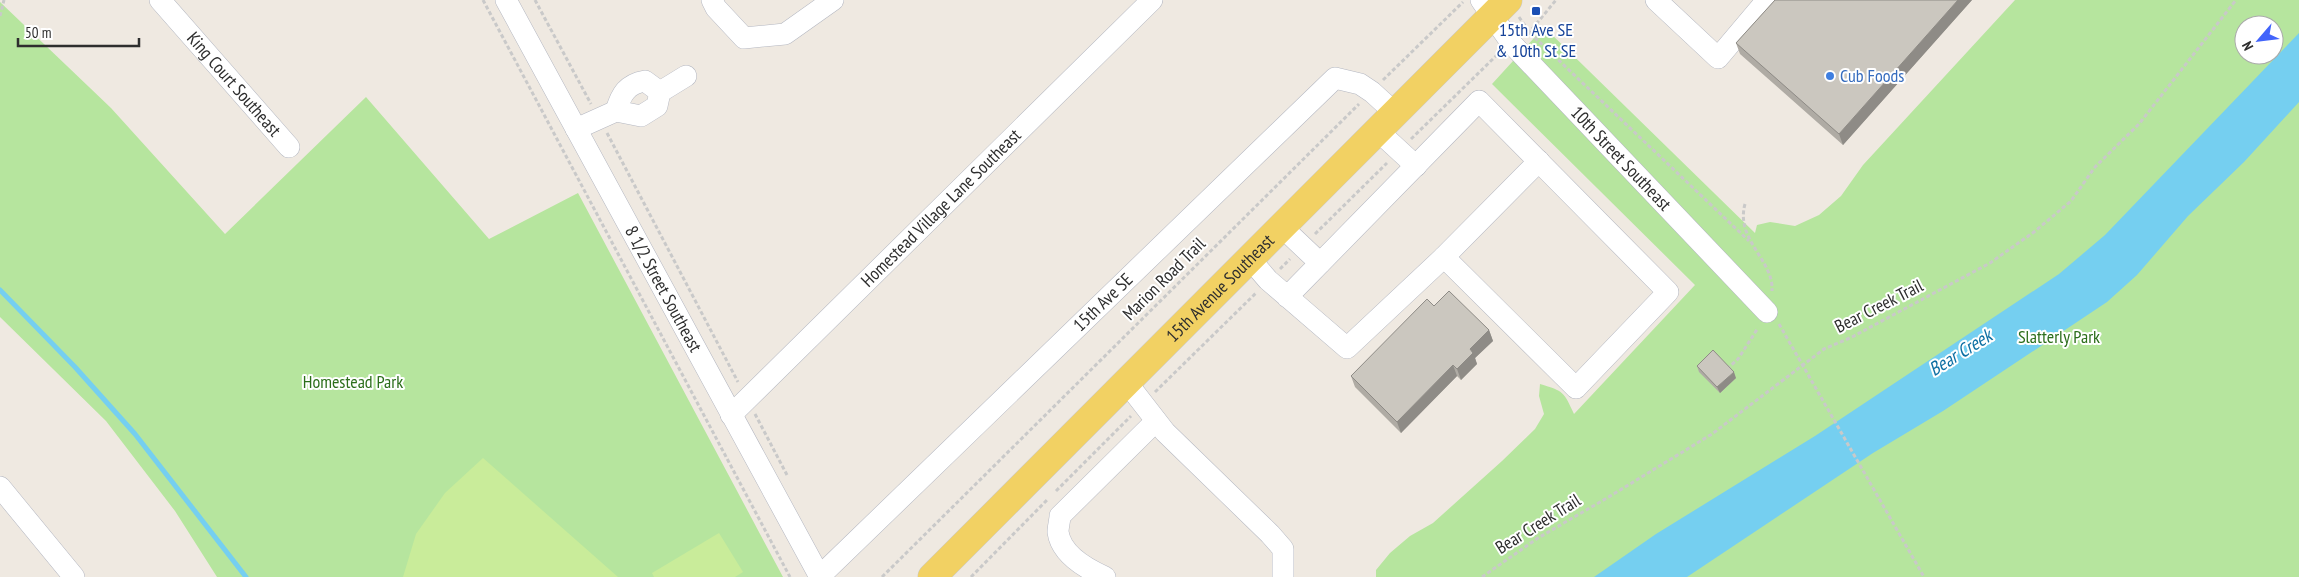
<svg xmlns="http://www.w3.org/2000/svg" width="2299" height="577" viewBox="0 0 2299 577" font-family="'PT Sans Narrow',sans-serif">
<rect width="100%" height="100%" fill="#efe9e1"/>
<path fill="#b6e59e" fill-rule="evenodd" d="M2015,0H2299V577H1376V570L1390,553L1410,536L1433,523L1502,461L1535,429L1544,414L1539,396L1540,384C1564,391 1564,392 1574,414L1695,285L1492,84L1544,27L1755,233L1757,225L1770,222L1795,226L1819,215L1841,196L1863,165ZM2244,25H2274V55H2244Z
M0,2L111,108L225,234L366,97L489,239L578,193L783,577H217L175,511L106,421L0,317Z"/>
<path fill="#c9ec9a" d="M483,458L618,577H403L416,534L445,493Z
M719,533L743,572L735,577H654L652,573Z"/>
<path fill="#75cff0" d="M2299,33V102L2244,162L2188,216L2137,275L2107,302L2068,328L1943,411L1873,453L1687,577H1594L1656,534L1815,436L2059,274L2105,235Z"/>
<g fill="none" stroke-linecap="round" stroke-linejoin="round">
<path stroke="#75cff0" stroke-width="5" d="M0,290L75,367L135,434L246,577"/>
<g stroke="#b4b7c1" stroke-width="22">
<g id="minor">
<path id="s1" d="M160,0L289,147"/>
<path id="s2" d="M506,0L820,577"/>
<path d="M712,0L716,8L744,38L785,34L833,0"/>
<path id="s3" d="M1481,0L1512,44L1767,312"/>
<path d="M1656,0L1718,58L1767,0"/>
<path d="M616,111C621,94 627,84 645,81L660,92"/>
<path d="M576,129L616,111L641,116L657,106L660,92L686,76"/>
<path d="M1378,131L1416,166"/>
<path d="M1282,227L1320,263"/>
<path d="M1444,257L1539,161"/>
<path d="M1250,259L1268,280L1347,348L1444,257L1576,388L1668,292L1479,101L1287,297"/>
<path d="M1127,383L1165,432L1270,534L1283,549V577"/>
<path id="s4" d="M731,415L1152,0"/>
<path d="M0,487L74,577"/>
<path id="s5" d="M819,577L1335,78L1360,84L1372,92L1395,113"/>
<path d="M1105,577C1087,569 1061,554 1058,532C1058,527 1060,520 1060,516L1156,421"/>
</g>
</g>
<g stroke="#c9c9c9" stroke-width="29">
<g id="major">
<path id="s6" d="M932,577L1508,0"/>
</g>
</g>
<path stroke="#c9c9c9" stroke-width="3" stroke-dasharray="4 2.5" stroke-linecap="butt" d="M483,0L790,577
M535,0L591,104
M0,16L4,0
M1519,17L1530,33L1749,241
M1528,34L1556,0
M1383,80L1463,2
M607,133L738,382
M1411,139L1498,54
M1745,204C1735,240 1774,260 1772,291
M1315,234L1387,163
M1280,269L1290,259
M1779,324L1924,577
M1727,369L1738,359L1758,328
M1155,392L1256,293
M755,414L787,475
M1056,491L1131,416
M882,577L1359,104
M971,577L1048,499
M1482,577L1538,538L1607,498L1712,434L1824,349L1852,337L1990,263L2034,232L2071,201L2095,167L2139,124L2236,0"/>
<use href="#minor" stroke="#fff" stroke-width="21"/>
<use href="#major" stroke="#f2d163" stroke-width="28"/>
</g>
<path fill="#afaba4" d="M1775,0H1972L1843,145L1740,54L1736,43Z
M1434,306L1489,330L1493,341L1475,358L1477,364L1461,380L1457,376L1401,433L1355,387L1351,376Z
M1697,366L1736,378L1720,393L1699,372Z"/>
<path fill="#8e8b86" d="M1958,0H1972L1843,145L1839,134Z
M1489,330L1493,341L1475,358L1477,364L1461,380L1457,369L1470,349Z
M1453,365L1457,376L1401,433L1397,422Z
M1734,372L1736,378L1720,393L1717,387Z"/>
<path fill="#cbc7bf" stroke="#8e8b86" d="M1775,0H1958L1839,134L1736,43Z
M1449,291L1489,330L1470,349L1473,353L1457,369L1453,365L1397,422L1351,376L1427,299L1434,306Z
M1713,350L1734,372L1717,387L1697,366Z"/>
<rect fill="#1a4fb4" stroke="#fff" stroke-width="2" x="1531" y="6" width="10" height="10" rx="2.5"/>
<circle fill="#3f7fe0" stroke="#fff" stroke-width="2" cx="1830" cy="76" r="5"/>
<g text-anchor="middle" stroke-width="4" stroke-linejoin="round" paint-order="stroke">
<g font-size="18" fill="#164399" stroke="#fff">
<text x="1536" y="36">15th Ave SE<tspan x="1536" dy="21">&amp; 10th St SE</tspan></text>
</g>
<g font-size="18" fill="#366cbe" stroke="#fff" text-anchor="start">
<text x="1840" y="82">Cub Foods</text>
</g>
<g font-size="18" fill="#2e2e2e" stroke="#fff">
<text dy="6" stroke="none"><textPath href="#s1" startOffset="112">King Court Southeast</textPath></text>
<text dy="6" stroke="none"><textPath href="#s3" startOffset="212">10th Street Southeast</textPath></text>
<text dy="6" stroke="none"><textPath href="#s4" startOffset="295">Homestead Village Lane Southeast</textPath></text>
<text transform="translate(1164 279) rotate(-45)" y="6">Marion Road Trail</text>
<text dy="6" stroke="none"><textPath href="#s2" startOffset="329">8 1/2 Street Southeast</textPath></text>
<text dy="6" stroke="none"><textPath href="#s6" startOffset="408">15th Avenue Southeast</textPath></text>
<text dy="6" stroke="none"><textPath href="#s5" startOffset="395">15th Ave SE</textPath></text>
<text transform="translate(1879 306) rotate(-27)" y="6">Bear Creek Trail</text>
<text transform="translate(1538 524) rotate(-32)" y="6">Bear Creek Trail</text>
</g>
<g font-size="18" fill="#2c6e1b" stroke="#fff">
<text x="2059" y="343">Slatterly Park</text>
<text x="353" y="388">Homestead Park</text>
</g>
<g font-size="19" font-style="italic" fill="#0d6fa3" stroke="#fff">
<text transform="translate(1960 352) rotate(-32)" y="7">Bear Creek</text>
</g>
</g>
<g transform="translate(2259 40) rotate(242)"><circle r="24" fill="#ffffff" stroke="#ababab"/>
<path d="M0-4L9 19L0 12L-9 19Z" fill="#4264fb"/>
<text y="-8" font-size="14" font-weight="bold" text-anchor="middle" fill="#2e2e2e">N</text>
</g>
<path d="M18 38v8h121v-8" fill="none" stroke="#2e2e2e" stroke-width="2.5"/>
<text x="25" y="38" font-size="15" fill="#2e2e2e" stroke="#ffffff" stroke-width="4" paint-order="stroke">50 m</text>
</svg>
